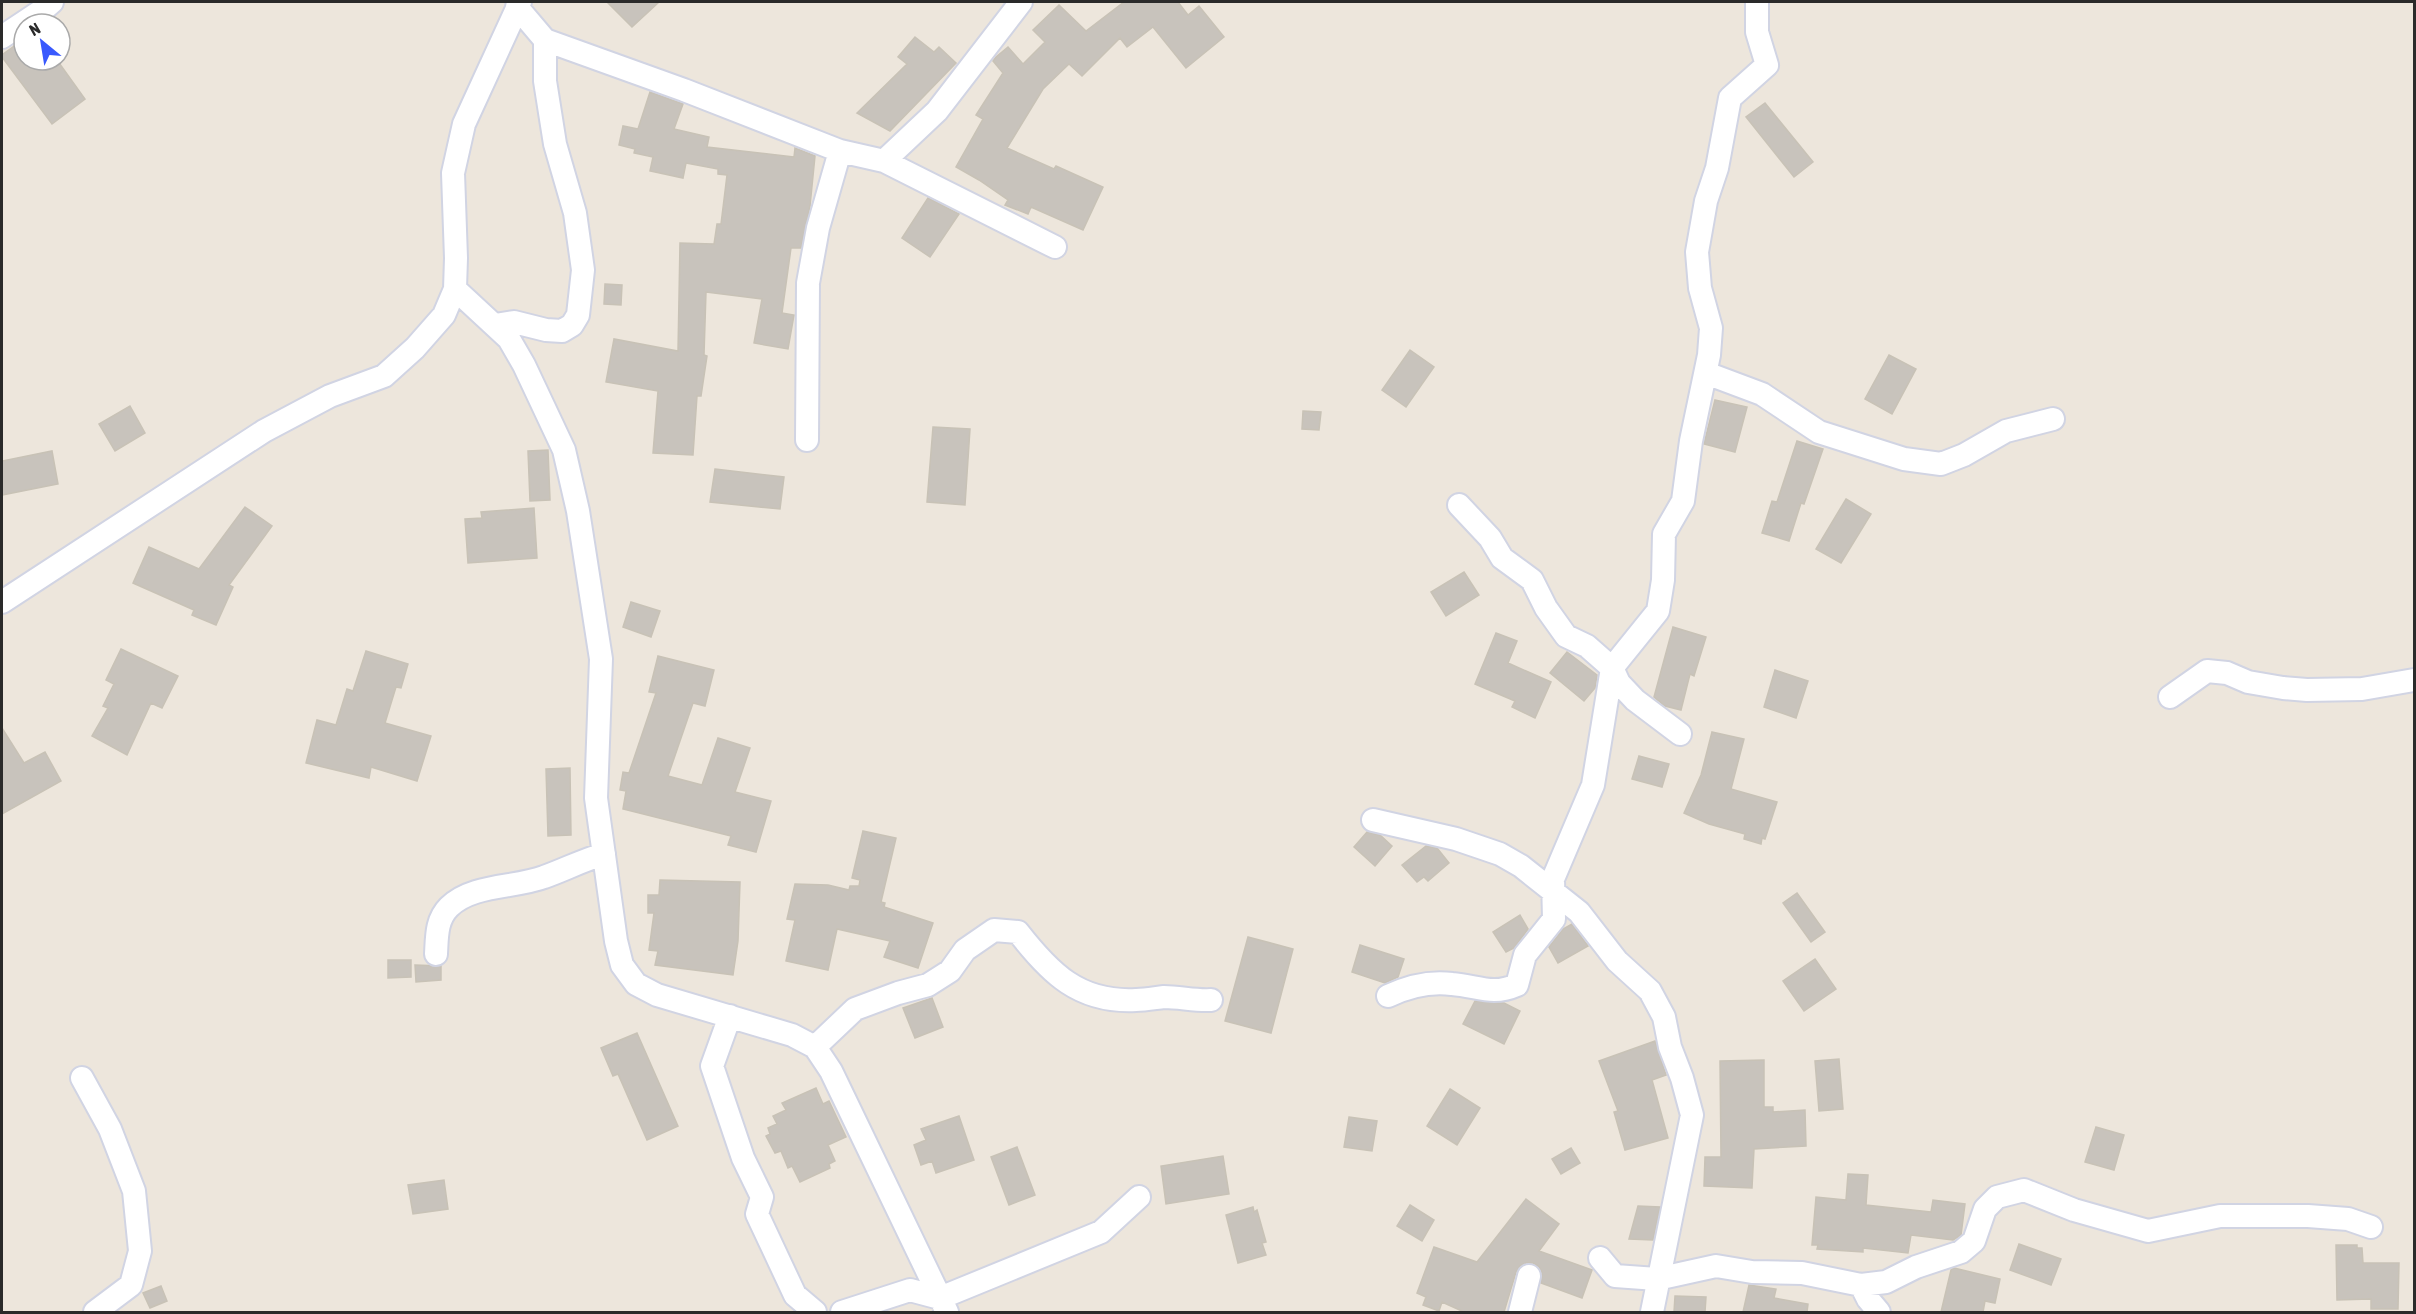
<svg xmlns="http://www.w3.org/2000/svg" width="2416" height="1314" viewBox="0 0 2416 1314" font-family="'Asap Condensed',sans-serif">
<rect width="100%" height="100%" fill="#ede6dc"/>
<path fill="#c8c3bc" stroke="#c8c2b6" stroke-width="1.5" d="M607,2H659L632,27Z
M1124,2H1178L1188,15L1199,6L1224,37L1186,68L1153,27L1127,47L1120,38L1082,76L1069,64L1043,89L1007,148L1054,169L1056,166L1103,187L1083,230L1031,207L1028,214L1005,205L1008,200L979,180L956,167L983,119L976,115L1003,73L993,61L996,57L1008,47L1023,64L1045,42L1033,30L1059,5L1086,31Z
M915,37L934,52L939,47L956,63L890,131L857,113L907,64L898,57Z
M24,39V60H57L85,99L52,124L2,57V55Z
M650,92L683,104L674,129L709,137L707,147L794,157L795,148L815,156L810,206L801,248H791L782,313L794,315L788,349L754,343L762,299L706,292L704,355L707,356L701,396H697L693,455L653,453L658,391L606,382L614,339L678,351L680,243L714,244L717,224H721L727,175L718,174V169L686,163L683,178L650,171L653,157L634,153L635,149L619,145L623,126L638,129Z
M1765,103L1813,162L1794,177L1746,117Z
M928,198L959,214L930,257L902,238Z
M605,284L622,285L621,305L604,304Z
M1410,350L1434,367L1406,407L1382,390Z
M1889,355L1916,369L1892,414L1865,399Z
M1715,400L1747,407L1735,452L1704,444Z
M130,406L145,433L115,451L99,424Z
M1303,411L1321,412L1319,430L1302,429Z
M933,427L970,429L965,505L927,502Z
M1797,441L1823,449L1804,504L1801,503L1789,541L1762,533L1772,501L1777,502Z
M548,450L550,500L530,501L528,451Z
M52,451L58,484L2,495V461Z
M715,469L784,477L780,509L710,502Z
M1846,499L1871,514L1841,563L1816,549Z
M245,507L272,526L229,585L233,587L216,625L192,615L194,610L133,583L149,547L199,569Z
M534,508L537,558L468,563L465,519L482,518L481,512Z
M1464,572L1479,595L1446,616L1431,592Z
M631,602L660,611L651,637L623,627Z
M1673,627L1706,637L1694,676L1690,674L1681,710L1665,706L1654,697Z
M1496,633L1517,641L1508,663L1551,682L1535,718L1512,707L1515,701L1475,684Z
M121,649L178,676L162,708L151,703L127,755L92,736L108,708L103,706L114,684L106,680Z
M366,651L408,664L401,688L396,687L385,723L431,736L417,781L371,767L369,778L306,763L317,720L336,725L347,689L353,691Z
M1567,652L1597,675L1595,688L1584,701L1550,673Z
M658,656L714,670L705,706L693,703L668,776L702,785L718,738L750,748L735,792L771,801L756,852L728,845L731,836L623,809L626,791L620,790L623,772L629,773L656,693L649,692Z
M1775,670L1808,681L1796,718L1764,707Z
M2,728L24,763L45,752L61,781L2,814Z
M1712,732L1744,739L1731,789L1777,802L1765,839L1762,838L1761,844L1744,839L1745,834L1709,824L1684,813L1701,775Z
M1639,756L1669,764L1662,787L1632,779Z
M570,768L571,835L548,836L546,769Z
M863,831L896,838L881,902L885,903L884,907L933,923L918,968L884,957L890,941L837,929L828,970L786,961L795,920L787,919L795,884L828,885L849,890L850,886H859L860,880L852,878Z
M1367,832L1380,835L1392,846L1375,866L1354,847Z
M1426,846L1437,848L1449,863L1428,881L1424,877L1417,882L1402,865Z
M660,880L740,882L738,941L733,975L655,965L658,951L649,950L654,913H648V895H659Z
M1797,893L1825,932L1811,942L1783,903Z
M1520,915L1528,929L1514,948L1506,952L1493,932Z
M1572,924L1588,946L1558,963L1549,947L1563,929Z
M1248,937L1293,949L1271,1033L1225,1021Z
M1360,945L1404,959L1398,977L1385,983L1352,972Z
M1815,959L1836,989L1804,1011L1783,981Z
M388,960H411V977L388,978Z
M415,965L441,966V980L416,982Z
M932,998L943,1027L915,1038L903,1008Z
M1475,1001L1504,1003L1520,1011L1504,1044L1463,1024Z
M637,1033L678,1126L647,1140L618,1074L613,1076L601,1048Z
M1655,1041L1666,1075L1652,1080L1668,1138L1625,1150L1614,1112L1618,1111L1599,1061Z
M1839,1059L1843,1109L1819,1111L1815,1061Z
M1764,1060V1107H1773V1112L1805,1110L1806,1146L1754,1149L1752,1188L1704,1186L1705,1157H1721L1720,1061Z
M816,1088L823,1104L829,1101L846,1137L828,1145L835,1161L829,1164L830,1168L800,1182L792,1166L788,1168L781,1151L775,1153L766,1136L770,1134L768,1128L777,1124L773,1116L786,1110L782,1103Z
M1450,1089L1480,1108L1457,1145L1427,1126Z
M959,1116L974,1160L936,1173L932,1161L921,1165L914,1145L926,1140L921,1129Z
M1349,1117L1377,1121L1372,1151L1344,1147Z
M2096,1127L2124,1135L2114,1170L2085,1162Z
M1017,1147L1035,1195L1009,1205L991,1157Z
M1571,1148L1580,1163L1561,1174L1552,1159Z
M1223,1156L1229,1194L1166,1204L1161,1166Z
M1848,1174L1868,1175L1866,1205L1931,1212L1933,1200L1965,1204L1961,1235L1953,1240L1911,1235L1908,1253L1863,1248V1252L1817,1249L1818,1245H1812L1816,1197L1846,1200Z
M444,1180L448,1209L413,1214L408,1185Z
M1526,1199L1559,1224L1539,1251L1592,1270L1582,1298L1541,1283L1542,1273L1539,1267L1533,1263H1526L1520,1266L1516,1272L1504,1312H1464L1442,1302L1439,1311L1423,1305L1426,1297L1417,1293L1434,1247L1477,1262Z
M1410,1205L1434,1220L1422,1241L1397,1226Z
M1638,1206L1660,1207L1653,1240L1629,1239Z
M1253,1207L1254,1212L1257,1210L1266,1242L1262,1243L1266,1255L1238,1263L1226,1215Z
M2019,1244L2061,1259L2051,1285L2010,1270Z
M2336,1245H2357V1248H2362L2363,1263H2399L2398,1309H2371V1299L2337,1300Z
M1954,1268L2000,1279L1995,1303L1985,1301L1983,1312H1941L1951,1270Z
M1749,1285L1776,1289L1774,1298L1808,1304L1807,1312H1743Z
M161,1286L167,1301L150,1308L143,1293Z
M1675,1296L1706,1297L1705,1312H1674Z"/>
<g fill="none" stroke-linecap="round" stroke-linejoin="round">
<g stroke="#d1d4e3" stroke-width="26">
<path id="minor" d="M517,7L545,40L684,90L840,151L884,161L1055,247
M2,37L44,9L52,2
M884,161L937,111L1021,2
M455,289L509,339L524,365L564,450L578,511L601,659L596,798L616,941L622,965L636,984L657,995L792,1035L815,1047L831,1071L947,1312
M495,325L514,322L546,330L562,331L572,325L578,315L583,270L575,213L555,144L545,81V40
M1706,373L1762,394L1819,432L1904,459L1941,464L1964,455L2006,431L2053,419
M807,440L808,283L818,228L840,151
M1459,505L1490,538L1502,558L1532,580L1546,608L1566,636L1587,646L1612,668L1619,683L1635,700L1680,734
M2,602L264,431L330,396L384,376L415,348L444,315L455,289L456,258L453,173L464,124L520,2
M2170,697L2207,671L2227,673L2248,682L2283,688L2307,690L2362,689L2414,680
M1373,820L1456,839L1500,854L1521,866L1579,912L1617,961L1650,991L1664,1017L1670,1047L1682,1078L1692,1115L1652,1312
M436,954C437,937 436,920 449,907C472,884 515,888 544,877C564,870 583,860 604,854
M1388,996C1409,986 1429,981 1452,984C1478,986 1492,996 1517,985L1525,955L1554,919L1553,879L1593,785L1612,668L1658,611L1663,580L1664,534L1683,501L1691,441L1709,355L1711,328L1700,288L1697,252L1706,201L1717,168L1730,98L1767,65L1757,32V2
M730,1016L712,1066L743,1158L762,1197L757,1214L795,1295L815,1312
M815,1047L855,1009L898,993L928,985L950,971L965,950L994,930L1018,932C1050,973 1079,1003 1136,1000C1146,1000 1155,998 1164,997C1180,997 1195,1001 1211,1000
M82,1078L110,1129L134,1191L140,1251L131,1285L95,1312
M1600,1258L1615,1276L1657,1279L1716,1266L1752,1272L1802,1273L1861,1285L1886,1282L1916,1267L1961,1252L1974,1241L1985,1209L1997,1197L2024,1190L2074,1210L2148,1231L2220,1216H2308L2348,1219L2371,1227
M1861,1285L1868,1299L1879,1312
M842,1312L910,1290L940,1298L1101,1232L1139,1197
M1520,1312L1529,1276"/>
</g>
<use href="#minor" stroke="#fff" stroke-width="22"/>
</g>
<rect width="2416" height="1314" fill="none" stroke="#2a2a2a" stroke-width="6"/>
<g transform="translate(42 42) rotate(330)"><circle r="28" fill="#ffffff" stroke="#aaaaaa" stroke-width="1.5"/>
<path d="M0-4.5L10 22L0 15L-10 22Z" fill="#3959fd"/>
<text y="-9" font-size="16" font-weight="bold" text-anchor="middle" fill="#2a2a2a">N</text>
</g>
</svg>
